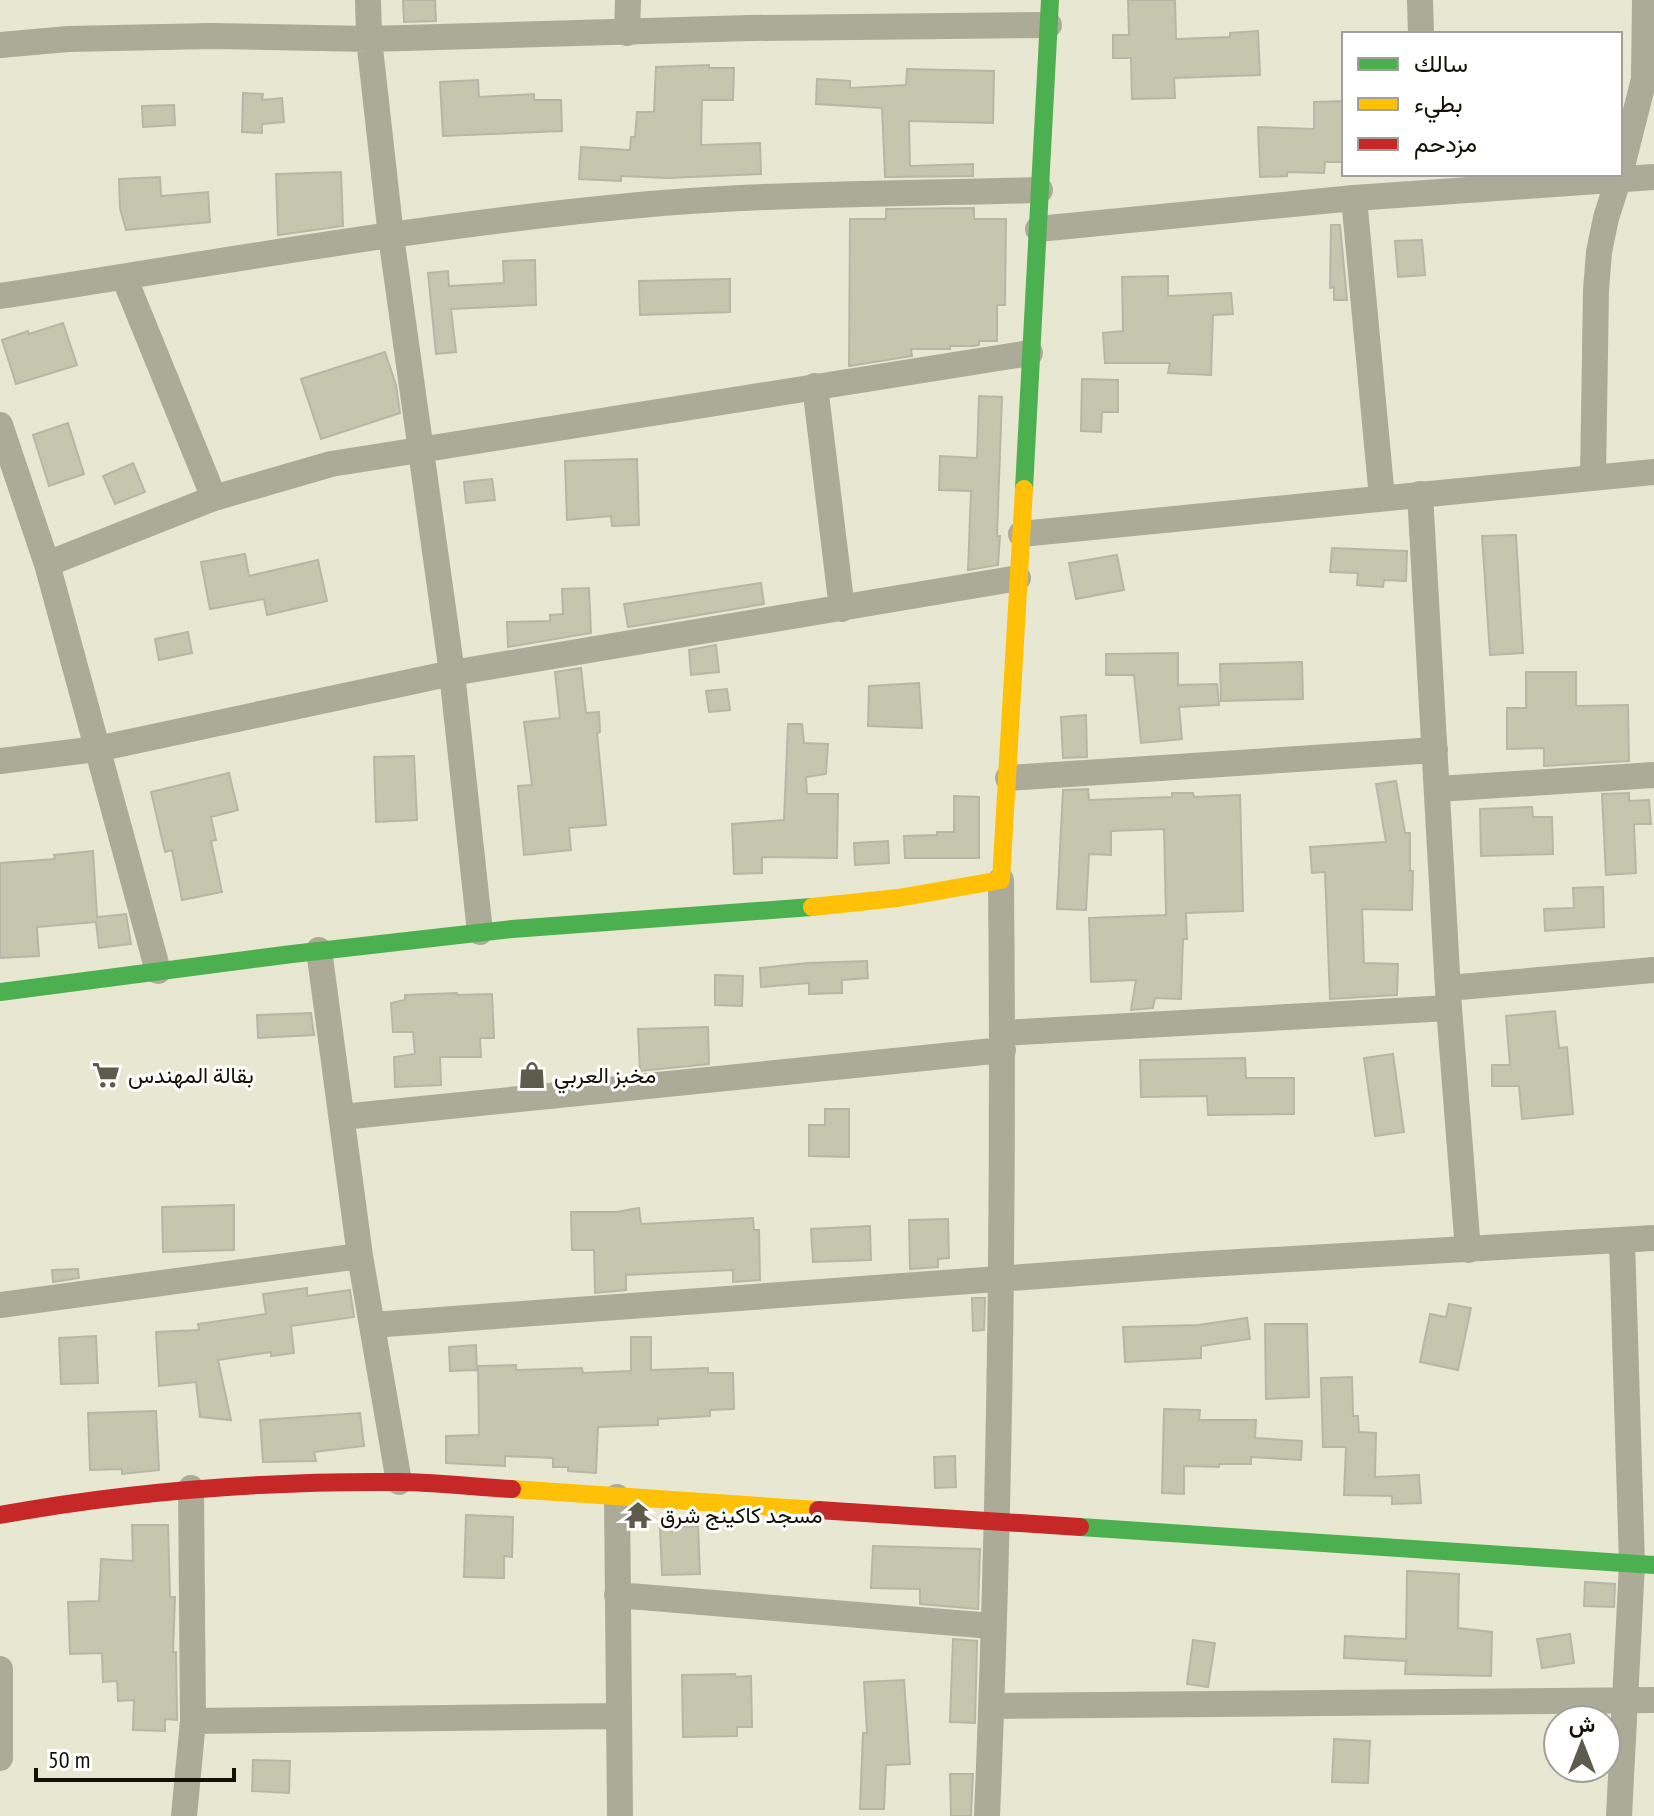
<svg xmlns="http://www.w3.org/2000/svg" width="1654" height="1816" viewBox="0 0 1654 1816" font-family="'PT Sans Narrow',Vazirmatn,sans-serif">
<rect width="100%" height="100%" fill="#e8e7d2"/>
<path fill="#c6c5ad" stroke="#b8b7a7" stroke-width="2" d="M403,0H435L436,21L404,22Z
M1128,0H1175L1176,39L1230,37V33L1258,31L1260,75L1174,78L1175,98L1132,99L1131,58H1113V35H1129Z
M709,65V68H734L733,100H702L701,145L760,143L761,174L667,178L621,176V181L579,179L581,147L630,150L631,137H635L637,112H654L656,67Z
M907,69L994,71L993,123L909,121L910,166L973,164V176L885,177L882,108L816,104L817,79L850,81V88L906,85Z
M478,80L479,97L534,94V100H561L562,131L443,136L440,82Z
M243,93L263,94L262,100L282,98L284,122L262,124V133L242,132Z
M1344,101V162H1325L1324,173L1287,172V176L1260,177L1258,127L1314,129V102Z
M174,105L175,125L143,127L142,106Z
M341,172L343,226L278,235L276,174Z
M160,177L161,196L208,192L210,222L126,230L120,208L119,179Z
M974,208V219H1006L1005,305H997V341H979V345L973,346H950V349H911L912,356L849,366L850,219H886V209Z
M1331,225H1340L1347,300H1334V287L1330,288Z
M1422,240L1425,275L1398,277L1395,241Z
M535,260L536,305L451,309L456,352L436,354L428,273L448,271L449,286L504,283L503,261Z
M1168,276V296L1231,293L1233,314L1213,315L1211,375L1168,373L1170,363H1105L1103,333L1123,331L1122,277Z
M730,279V312L640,315L639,281Z
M63,323L77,365L16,384L2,340L28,331L29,334Z
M385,352L396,385L400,413L321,439L301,379Z
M1082,379L1118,380V412H1102L1101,432L1081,431Z
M979,396L1002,397L997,536H1000L998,565L968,570L971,491L939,490L940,456L977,458Z
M68,423L84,474L49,486L33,435Z
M637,459L639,525L612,526L611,516L567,520L565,461Z
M133,463L145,492L115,504L103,476Z
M492,479L495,500L466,503L464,482Z
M1516,535L1523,653L1490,655L1482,536Z
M1332,548L1407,551L1406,581L1384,580L1383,587L1357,585L1358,573L1330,572Z
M245,554L249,576L318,560L327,601L267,615L264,599L210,609L201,562Z
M1117,555L1124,590L1076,599L1069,563Z
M761,583L764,604L628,627L624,604Z
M589,588L591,633L508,647L507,622L550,621V615L563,614L562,589Z
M188,632L192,653L159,660L155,639Z
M716,645L719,672L691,675L689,650Z
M1178,653V685L1217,684L1219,705L1179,707L1182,739L1141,743L1134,675H1106V654Z
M1302,662L1303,699L1221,701L1220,664Z
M581,668L586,713L599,712L600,732L597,733L606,825L569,828L571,850L524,855L518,786L532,785L524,722L560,718L555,672Z
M1526,672H1576V706L1628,705L1629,761L1544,766V748L1507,749V708H1526Z
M919,683L922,728L868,726L869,686Z
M727,689L730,710L709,712L706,691Z
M1086,715L1087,757L1063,758L1061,717Z
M788,724H802L804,743L828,744L826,774L806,777L807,794H838L837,858L762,857V873L734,874L732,824L784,820Z
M414,756L417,820L376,822L374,757Z
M229,773L238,810L211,817L216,840L211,841L222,892L182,900L172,850L165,852L151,792Z
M1396,781L1405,833H1410V871H1413L1412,910L1362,909L1364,963L1398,964L1397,995L1330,999L1325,872L1312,873L1310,847L1386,842L1376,784Z
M1088,789L1089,800L1172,797V793H1193L1194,797L1240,795L1243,911L1186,913L1187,939H1183L1181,999L1155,998L1153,1008L1131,1010L1136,980L1091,982L1089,918L1166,915L1164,829L1111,831V855L1089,854L1086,910L1057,909L1063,790Z
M1629,793V801L1649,800L1651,824H1634L1636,873L1606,875L1602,794Z
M954,796L979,797V858H905L904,836L937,835V832H954Z
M1532,807L1533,817H1552L1553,854L1481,856L1480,809Z
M888,841L889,863L855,865L854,843Z
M93,851L97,917L126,914L131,944L99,948L96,922L37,927L39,956L0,958V863L55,859L54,855Z
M1603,887L1604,927L1545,931L1544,909L1574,908L1573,888Z
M867,961L868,978L842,980V993L809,994V983L761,987L760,968L808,963Z
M715,975L743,976L742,1006L715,1005Z
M457,993V995L492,994L494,1038H480L481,1057H440L441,1085L395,1087L394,1057L415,1054L413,1032H393L391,1003L405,1000V995Z
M1555,1011L1559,1048L1567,1047L1573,1114L1522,1119L1519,1086H1492V1065H1510L1506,1016Z
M311,1013L314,1035L258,1038L257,1015Z
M708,1027L709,1064L640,1071L638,1029Z
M1393,1054L1404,1132L1375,1136L1364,1058Z
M1245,1058L1246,1078H1294V1114L1208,1115L1207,1096L1141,1097L1140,1060Z
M825,1109H849V1157L809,1156V1125H825Z
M234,1205V1250L163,1252L162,1207Z
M639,1208L641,1224L753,1218L754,1230H759L760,1280L733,1282V1270L626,1275V1290L595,1293L594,1250H572L571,1212H616Z
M948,1219L949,1258L938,1259V1267L910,1269L909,1220Z
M870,1226L871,1260L813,1262L811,1229Z
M78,1269L79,1278L53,1282L52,1270Z
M307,1288V1296L350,1290L354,1317L291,1326L294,1353L271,1356V1352L218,1360L231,1420L200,1417L196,1382L159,1386L156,1332L199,1330L198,1324L266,1314L263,1294Z
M972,1298H985L984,1330L973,1331Z
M1449,1304L1471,1308L1458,1370L1420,1362L1430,1314L1446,1317Z
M1247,1318L1250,1339L1201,1346V1358L1125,1362L1123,1327L1198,1325Z
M1265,1324H1307L1309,1397L1266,1399Z
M96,1336L98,1383L61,1384L59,1338Z
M631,1337H651V1370L708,1368V1373H733L734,1409L710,1410V1416L658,1419V1425L598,1427L596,1473L568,1471V1467H553V1458L505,1456V1466L446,1463V1436L479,1435L478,1366L516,1365V1370L582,1368L583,1373L631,1371Z
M476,1345L477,1370L450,1371L449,1347Z
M1352,1377L1353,1416H1358L1359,1432L1376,1433L1375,1477L1419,1475L1421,1503L1392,1504V1496L1344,1495L1346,1447H1323L1321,1378Z
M1164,1409L1200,1410L1199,1420H1256L1255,1438L1302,1441L1301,1460L1251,1457V1464H1219V1467L1184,1466V1494L1162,1493Z
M156,1411L159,1470L122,1474V1469L90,1470L88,1413Z
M360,1413L364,1446L314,1452L316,1461L263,1462L260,1420Z
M955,1456L956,1487L935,1488L934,1457Z
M466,1515L513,1517L512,1557L504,1556V1578L464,1577Z
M132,1525H168L170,1597H175L173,1652H176L177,1720L165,1719V1731L133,1730L134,1700L118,1701L117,1681L103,1682L102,1653L70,1654L68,1602L99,1601L101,1559L133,1561Z
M698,1526L700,1574L662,1575L660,1528Z
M873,1546L980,1549L978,1609L920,1604V1589L871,1588Z
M1407,1571L1459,1574L1458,1628L1492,1632L1491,1676L1405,1674L1406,1661L1344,1658L1345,1636L1406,1639Z
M1585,1582L1615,1584L1614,1607L1584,1606Z
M1570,1634L1574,1663L1542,1668L1537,1639Z
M953,1639L977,1641L975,1723L950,1722Z
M1193,1640L1215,1643L1208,1687L1187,1684Z
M735,1674L736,1677L751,1676L752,1727H737V1736L683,1737L682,1675Z
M904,1680L910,1764L886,1765L884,1809H860L863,1733H867L864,1682Z
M1334,1739L1370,1741L1368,1783L1332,1782Z
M253,1760L290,1761L289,1793L252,1791Z
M950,1774H973L971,1816H951Z"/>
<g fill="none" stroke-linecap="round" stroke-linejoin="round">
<path stroke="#acab97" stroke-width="26" d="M368,0L369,39L391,236L452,673L480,932
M1420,0L1421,34
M627,33L628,0
M0,45L68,39L211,36L369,39L750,28L1049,25
M1620,174L1644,79L1645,0
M1354,198L1382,498
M1038,229L1354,198L1654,177
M124,277L214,498
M0,296C209,264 418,226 629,206C765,193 904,194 1040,190
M815,386L842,609
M0,425L47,564L158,971
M1593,477L1596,290L1599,252L1606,218L1620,174
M1420,494L1449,1008L1468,1250
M1021,534L1654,472
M47,564L214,498L331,464L1030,353
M0,761L97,749L452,673L1018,578
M1008,778L1435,750
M1438,789L1654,775
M319,950L360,1256L399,1482
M1448,988L1654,970
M1002,1033L1449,1008
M342,1117L1003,1050
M0,1305L360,1256
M372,1325L1188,1265L1654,1238
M617,1497L620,1816
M617,1595L992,1626
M0,1669V1758
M992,1706L1654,1700
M193,1721L618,1716
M184,1816L193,1721L191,1488
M987,1816C1000,1505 1004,1192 1001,880
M1619,1816L1632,1564L1622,1241"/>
<path stroke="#4caf50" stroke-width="18" d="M1024,489L1050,0
M0,992L292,954L512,929L812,907
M1080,1527L1654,1565"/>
<path stroke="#ffc107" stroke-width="18" d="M812,907L898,898L1001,880L1024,489
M512,1489L818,1510"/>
<path stroke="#c62828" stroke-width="18" d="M818,1510L1080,1527
M0,1515C131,1491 263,1481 396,1482C435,1482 474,1487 512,1489"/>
</g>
<defs>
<g id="supermarket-bare" transform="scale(2.16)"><path d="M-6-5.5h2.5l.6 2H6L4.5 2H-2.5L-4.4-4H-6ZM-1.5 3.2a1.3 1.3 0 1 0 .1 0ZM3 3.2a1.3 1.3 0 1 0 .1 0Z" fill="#5d5c4c" stroke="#fff" stroke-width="2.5" paint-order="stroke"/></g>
<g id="shop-bare" transform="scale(2.16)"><path d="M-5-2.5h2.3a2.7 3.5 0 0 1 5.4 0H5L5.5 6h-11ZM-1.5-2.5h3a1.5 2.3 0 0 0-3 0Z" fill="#5d5c4c" stroke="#fff" stroke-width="2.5" paint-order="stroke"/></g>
<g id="temple-bare" transform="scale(2.16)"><path d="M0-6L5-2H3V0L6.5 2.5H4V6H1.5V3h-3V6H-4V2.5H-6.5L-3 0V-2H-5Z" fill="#5d5c4c" stroke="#fff" stroke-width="2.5" paint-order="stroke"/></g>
</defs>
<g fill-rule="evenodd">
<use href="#supermarket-bare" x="106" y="1075"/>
<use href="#shop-bare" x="532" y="1075"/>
<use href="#temple-bare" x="638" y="1515"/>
</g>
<g text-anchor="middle" stroke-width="6" stroke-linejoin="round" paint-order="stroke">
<g font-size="22" fill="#121104" stroke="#fff" text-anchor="start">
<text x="128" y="1083">بقالة المهندس</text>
<text x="554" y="1083">مخبز العربي</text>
<text x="660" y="1523">مسجد كاكينج شرق</text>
</g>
</g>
<rect x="1342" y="32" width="280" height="144" fill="#ffffff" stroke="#a0a09b" stroke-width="2"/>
<rect x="1358" y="58" width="40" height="12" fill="#4caf50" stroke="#a0a09b" stroke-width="2"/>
<text x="1414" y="72" font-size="24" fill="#121104">سالك</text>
<rect x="1358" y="98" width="40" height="12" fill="#ffc107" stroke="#a0a09b" stroke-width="2"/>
<text x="1414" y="112" font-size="24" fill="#121104">بطيء</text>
<rect x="1358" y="138" width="40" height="12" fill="#c62828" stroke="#a0a09b" stroke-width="2"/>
<text x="1414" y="152" font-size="24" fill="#121104">مزدحم</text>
<g transform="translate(1582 1744)"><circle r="38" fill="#ffffff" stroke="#a0a09b" stroke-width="2"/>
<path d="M0-6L14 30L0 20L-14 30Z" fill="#5d5c4c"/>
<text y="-12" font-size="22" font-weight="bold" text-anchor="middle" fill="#121104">ش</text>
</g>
<path d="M36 1768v12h198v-12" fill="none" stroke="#121104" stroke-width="4"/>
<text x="48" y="1768" font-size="24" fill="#121104" stroke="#ffffff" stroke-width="6" paint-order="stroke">50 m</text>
</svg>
